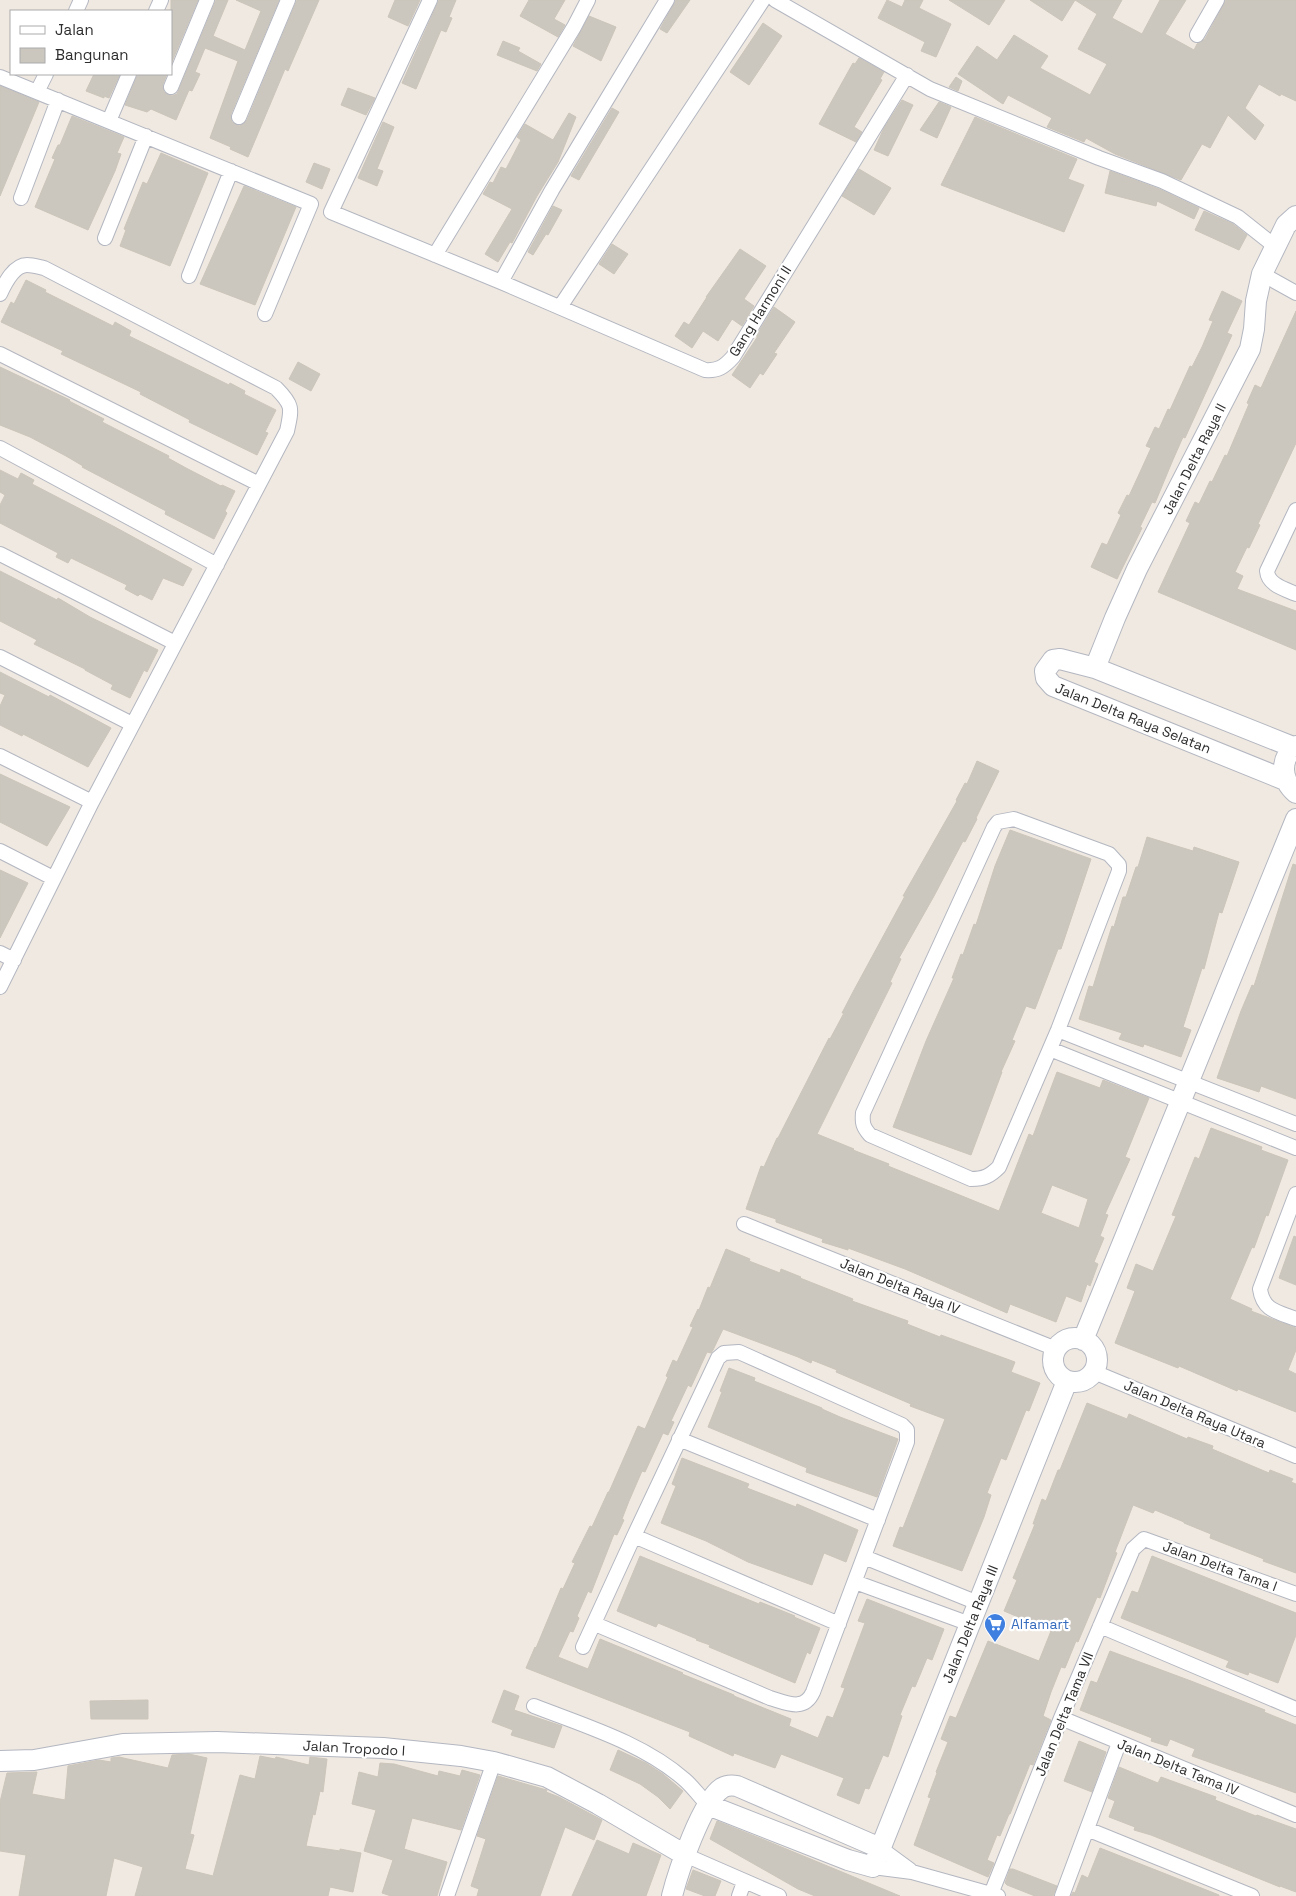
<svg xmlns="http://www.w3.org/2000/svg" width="1296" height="1896" viewBox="0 0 1296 1896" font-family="'Space Grotesk',sans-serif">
<rect width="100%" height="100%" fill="#efe9e1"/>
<path fill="#cbc7bf" stroke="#cbc5ba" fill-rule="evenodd" d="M171,0H198L171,64Z
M216,0H228L213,36L245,50L261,11L236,0H279L231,114L232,122L240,126L247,120L297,0H319L288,71L285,69L248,157L230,149L231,147L210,138L238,61L205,48L195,72L200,74L192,91L189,90L176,120L151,109L147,112L125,105L138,74H167L163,84L164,92L172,96L177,94Z
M395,0H420L408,26L388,17Z
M439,0H456L449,17L452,18L446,32L441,30L416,89L402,83Z
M529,0H565L554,19L565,25L558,37L520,16Z
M676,0H690L667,33L660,29Z
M887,0L902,7L905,0H923L919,8L951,24L936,57L921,51L925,42L878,18Z
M949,0H1005L989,25Z
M1030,0H1122L1112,18L1142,34L1160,0H1186L1165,34L1194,50L1197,44L1205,39L1226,0H1296V101L1281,94L1280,96L1259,84L1245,108L1264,125L1255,140L1228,115L1210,148L1202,144L1181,180L1115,154L1086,138L1084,142L1047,127L1052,118L1008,95L1003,104L958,74L977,46L997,60L1014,35L1048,56L1040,68L1090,95L1107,64L1078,49L1097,14L1075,0L1062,21Z
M589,16L616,27L601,61L573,46Z
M763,23L782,36L749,85L730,72Z
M503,41L520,48L518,51L541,64L537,71L497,55Z
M859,58L884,72L880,79L882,80L854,127L862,132L856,142L819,124L853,63L855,64Z
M94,74H120L109,98L104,96V98L86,91Z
M956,77L962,81L958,91L949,87Z
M0,86L39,102L0,196Z
M348,88L375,98L366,115L341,105Z
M902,100L913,105L888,156L874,150L884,128Z
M939,102L951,107L937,138L920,130Z
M612,108L619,112L579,180L571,176Z
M569,113L576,117L558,162L537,196L512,243L510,242L498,262L485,254L512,209L483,194L490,182L493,183L501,167L506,169L521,140L517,137L525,124L553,140Z
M72,116L124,137L117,153L121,154L115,171L88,230L35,207L55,159L52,158L58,145H60Z
M975,117L1077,159L1068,179L1084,185L1064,232L941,185Z
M383,122L394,127L377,169L383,171L377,186L358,178Z
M161,153L208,173L170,266L120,246L126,230L124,229L143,182L147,184Z
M314,163L330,169L322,189L306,182Z
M859,169L891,188L874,215L842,196Z
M1110,171L1159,189L1199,208L1194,219L1157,201L1156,206L1105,193Z
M244,186L296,207L255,305L200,284Z
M553,206L562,210L548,235L546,234L533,255L528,252Z
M1204,211L1233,224L1247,235L1239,250L1195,230Z
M612,244L628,254L614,274L599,264Z
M740,249L766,266L744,299L754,306L742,326L732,319L718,341L703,331L692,348L675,336L684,322L689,325L707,297H706Z
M26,280L46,290L45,292L113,326L115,322L131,331L129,336L229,385L230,383L245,391L244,394L276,410L265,432L268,433L257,455L189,422L190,420L140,394L141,392L61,354L63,351L1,322L11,302L14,304Z
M1222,291L1242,301L1227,333L1232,335L1185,438L1183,437L1172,462L1155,503L1152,502L1140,527L1142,528L1117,579L1091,567L1102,543L1107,545L1121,515L1118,513L1127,495L1129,496L1141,470L1151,448L1146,446L1155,427L1159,429L1168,409L1170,410L1190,366L1192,367L1202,347L1213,321L1209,320Z
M774,307L795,322L774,353L777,354L763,375L760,373L750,388L732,375L758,336H756Z
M1296,311V443L1258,524L1260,525L1249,548L1247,547L1235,572L1243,576L1237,589L1296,611V650L1158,592L1190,523L1186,521L1195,502L1199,504L1210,481L1212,482L1225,455L1227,456L1249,404L1247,403L1255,385L1261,388Z
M298,362L320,374L311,391L289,379Z
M0,367L70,400L69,401L104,419L102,422L169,456L168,458L186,468L221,486L222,485L235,491L225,511L227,513L214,539L165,514L166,511L82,467L83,466L66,456L30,437L0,425Z
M0,470L18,479L21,473L34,480L32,484L113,526L192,569L183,586L163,578L152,600L140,594L138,596L125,589L127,585L71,558L68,563L56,557L58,553L0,523V505L5,495L0,492Z
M0,571L57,600L58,598L90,617L158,650L147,672L144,670L130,698L111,689L113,685L85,670V669L34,644L37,640L0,621Z
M0,672L49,697L50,695L111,728L88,767L23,734L22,736L0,725V706L5,695L0,693Z
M977,761L999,771L976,818L977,819L965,842L963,841L934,896L899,958L901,959L890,982L892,983L817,1134L854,1149L853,1150L889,1164L888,1166L999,1211L1029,1134L1033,1136L1057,1072L1100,1088L1103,1080L1149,1098L1125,1157L1130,1159L1105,1214L1108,1215L1100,1236L1104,1238L1094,1262L1098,1264L1090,1286L1087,1284L1081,1302L1066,1296L1056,1322L1010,1304L1007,1313L905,1269L848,1248V1250L822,1242L823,1239L776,1222V1219L746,1209L761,1166L764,1167L777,1138H778L829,1038L830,1039L844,1013H842L854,990L905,896H903L957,801L956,800L965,783L967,784ZM1052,1185L1088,1199L1079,1228L1041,1213Z
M0,774L70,807L47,846L0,822Z
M1010,830L1091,859L1061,949H1058L1035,1009L1026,1006L1012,1040L1015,1041L1001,1072H1002L971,1155L893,1127L926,1041L954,978H952L961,954L963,955L974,924L976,925L995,866Z
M1147,837L1193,851L1194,847L1239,862L1222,913L1219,912L1204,969L1202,968L1183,1027L1191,1030L1181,1057L1144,1044L1143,1047L1119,1039L1122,1033L1079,1019L1089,986L1093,987L1112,926L1114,927L1123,897H1126L1136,867H1138Z
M1293,864L1296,865V1099L1261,1086L1259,1092L1217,1078L1241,1011L1252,985L1254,986Z
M0,870L28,883L0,938Z
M1211,1128L1262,1147L1261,1150L1288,1160L1268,1216L1266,1215L1254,1248L1252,1247L1230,1299L1252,1309L1251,1311L1296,1328V1350L1288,1370L1296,1374V1412L1238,1389L1237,1391L1179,1366L1178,1368L1115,1343L1135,1291L1127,1288L1136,1264L1153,1271L1176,1216L1172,1215L1195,1157L1199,1159Z
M1294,1236L1296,1237V1285L1279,1278Z
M726,1249L750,1259L749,1261L780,1273L781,1269L801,1277L800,1278L853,1299L852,1301L908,1321L907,1324L940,1337L941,1335L1015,1362L1011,1372L1040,1383L1029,1411L1026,1410L1006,1460L1001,1458L987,1493L991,1495L984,1517L962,1571L893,1546L900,1527L903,1528L945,1419L910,1406L911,1404L836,1372L837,1370L812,1360L811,1363L798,1357L723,1329L713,1350L711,1353L707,1352L691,1387L688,1385L671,1421L674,1422L668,1435L663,1433L645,1472L642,1471L629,1501L622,1519L624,1520L617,1535L614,1534L591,1593L588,1591L577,1616L579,1618L573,1632L570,1631L558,1657L588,1669L600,1639L683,1673L682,1674L734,1695V1696L791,1719L789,1726L818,1738L827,1716L833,1718L845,1688L841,1687L865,1623L858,1621L867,1599L944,1629L932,1660L927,1658L915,1687L912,1686L900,1715L902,1716L888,1757L883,1755L869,1789L865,1788L859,1804L837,1795L844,1778L781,1754L775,1768L734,1753L733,1756L689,1736L690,1732L526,1668L535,1647L536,1648L561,1588L563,1589L575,1563L572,1562L590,1526L592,1527L608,1492H609L638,1426L645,1429L668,1377L666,1376L673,1360L677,1362L693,1327L690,1326L698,1309L699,1310L708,1287L710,1288Z
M729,1368L755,1378L754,1381L822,1408V1409L840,1417L898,1439L877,1497L806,1472L807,1468L708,1427L722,1392L720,1391Z
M1087,1403L1127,1419L1129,1414L1187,1439L1188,1437L1213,1446L1212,1449L1269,1473L1270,1470L1293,1479L1291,1482L1296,1484V1573L1263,1561L1264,1559L1210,1538L1211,1534L1184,1523V1522L1155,1510L1153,1513L1133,1505L1115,1552L1117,1553L1100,1598L1097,1597L1078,1642L1076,1641L1065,1668L1061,1667L1051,1692L1043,1716L1051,1720L1033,1765L1030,1764L1010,1814H1009L1000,1836L997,1835L987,1860L994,1863L988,1877L914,1845L931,1798L928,1797L937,1773L936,1772L948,1742L941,1739L950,1716L956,1718L988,1641L1039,1661L1051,1631L1004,1611L1017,1580L1013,1578L1035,1524H1033L1042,1499L1046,1501L1058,1470H1060Z
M682,1458L749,1484L747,1488L796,1507L797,1504L858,1530L846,1562L824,1553L812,1585L748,1562L706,1541L661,1523L676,1486L672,1484Z
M640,1556L759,1604L760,1602L795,1616L794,1617L820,1628L810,1654L807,1652L795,1683L709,1647L710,1645L696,1640L697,1639L658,1623L656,1627L617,1611Z
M1152,1556L1296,1613V1635L1278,1683L1249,1672L1248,1675L1226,1667L1229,1661L1121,1618L1132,1591L1138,1593Z
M1110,1651L1191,1681L1265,1710L1264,1712L1296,1725V1793L1192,1756L1195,1749L1170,1739L1167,1746L1151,1741L1152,1738L1080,1710L1091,1681L1097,1683Z
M504,1690L519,1696L514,1710L562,1726L554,1748L511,1735L513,1730L492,1722Z
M148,1700V1719H91L90,1701Z
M1079,1741L1106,1752L1092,1792L1064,1781Z
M618,1750L646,1763L663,1774L683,1791L670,1809L658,1797L640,1784L610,1770Z
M189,1754L207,1758L190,1834L194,1835L185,1869L213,1876L240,1775L255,1779L260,1756L275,1759L276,1757L309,1765L310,1757L327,1759L323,1792L320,1791L315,1815L313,1814L306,1846L340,1851V1849L361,1853L353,1892L330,1887L328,1896H135L143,1867L114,1858L106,1896H19L26,1855L0,1851V1802L7,1773L37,1772L32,1794L65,1800L68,1766L99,1760L111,1762V1758L119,1757L168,1768L172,1755Z
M380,1763L394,1764L438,1776L439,1771L460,1776L462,1770L480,1775L461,1830L412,1818L404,1849L447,1862L437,1896H391L382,1893L393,1860L364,1851L376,1810L352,1804L359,1772L378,1777Z
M1119,1767L1158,1783L1161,1777L1216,1797L1215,1800L1256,1816L1257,1815L1296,1829V1892L1280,1886V1887L1151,1835L1134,1830L1135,1827L1109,1817L1115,1801L1108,1798Z
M498,1776L543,1789L547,1790L546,1792L559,1797L602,1820L594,1840L565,1827L540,1896H477L479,1889L471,1886L486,1839L477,1836Z
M717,1821L767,1841L900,1896H815L798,1889L710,1839Z
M597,1840L629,1854L633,1843L661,1855L646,1896H572Z
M1100,1848L1219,1895V1896H1071L1073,1892L1075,1893L1082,1875L1088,1878Z
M1010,1869H1013L1057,1886L1053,1896H1035L1007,1885L1005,1883Z
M693,1870L721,1881L715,1896H705L686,1889Z"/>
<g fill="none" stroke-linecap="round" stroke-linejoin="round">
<g stroke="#b4b7c1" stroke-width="16">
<path id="street" d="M430,0L331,212L501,282L705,370C718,371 724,367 733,357L907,75
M775,0L930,89L1099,158L1162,181L1238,217L1276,247
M76,11L81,0
M156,11L161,0
M1197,35L1217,0
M0,77L311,204L265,314
M171,87L207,0
M37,92L46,74
M239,117L288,0
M109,121L129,74
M21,198L58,100
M105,238L146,136
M435,255L574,27L588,0
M1262,274L1296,293
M189,276L231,171
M501,282L552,190L667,0
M0,294C5,283 14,265 27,265C33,265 39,267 44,268L276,388C293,405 292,408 287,431L92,802L0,987
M560,307L763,0
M0,354L259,484
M0,448L217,565
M1296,510L1267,571C1268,585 1285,589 1296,594
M0,554L175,643
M0,657L132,724
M0,756L92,802
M1014,819L1109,854L1119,865V871L1058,1030L999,1167C990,1176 984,1179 971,1179L870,1135C863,1127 862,1123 863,1113L994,827L998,822Z
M0,851L53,878
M0,953L14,960
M1058,1030L1296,1124
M1050,1049L1296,1148
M1296,1194L1260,1289C1263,1311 1278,1312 1296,1319
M744,1224L1056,1349
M1094,1372L1296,1456
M679,1439L878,1520
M634,1536L839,1624
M864,1557L978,1603
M855,1582L970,1624
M1100,1626L1296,1709
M583,1647L634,1536L718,1358L724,1353L739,1352L902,1425L907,1430V1442L813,1692C804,1712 787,1703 770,1698L595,1624
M534,1706C585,1726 643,1743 685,1780C693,1787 700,1797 708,1805
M1061,1718L1296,1815
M1087,1829L1252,1896
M880,1848L910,1870
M685,1855L779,1896
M873,1867L912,1872L998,1896
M991,1894L1061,1718L1133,1549L1144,1539L1296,1594
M447,1896L494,1762
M739,1896L744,1882
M1062,1896L1119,1743"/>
</g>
<g stroke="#b4b7c1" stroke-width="22">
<path id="secondary" d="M1095,668L1115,618L1137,569L1250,349L1254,329L1256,301L1262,274L1286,225L1296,216
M1296,746C1279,759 1281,780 1296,793
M1285,780L1053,686L1046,678L1045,671L1053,660L1060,659L1095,668L1293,747
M1053 1360a22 22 0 1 1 44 0a22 22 0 1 1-44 0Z
M1083,1340L1296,819
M0,1761L34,1760L123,1744L217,1742L383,1748L461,1756L494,1762L547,1777L598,1804L685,1855
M708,1805L848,1860L873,1867L1067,1381
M672,1896C678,1872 702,1801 722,1788C727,1785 732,1785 737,1786L880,1848"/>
</g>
<use href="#street" stroke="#fff" stroke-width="14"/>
<use href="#secondary" stroke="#fff" stroke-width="20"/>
</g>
<defs>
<g id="supermarket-pin" transform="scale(1.125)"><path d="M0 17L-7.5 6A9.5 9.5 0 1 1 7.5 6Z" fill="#3f7fe0" stroke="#fff"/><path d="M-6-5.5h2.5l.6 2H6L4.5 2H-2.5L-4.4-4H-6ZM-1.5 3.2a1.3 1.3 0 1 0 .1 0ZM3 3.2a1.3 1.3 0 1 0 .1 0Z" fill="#fff"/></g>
</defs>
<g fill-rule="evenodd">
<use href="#supermarket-pin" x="995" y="1624"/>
</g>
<g text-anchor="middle" stroke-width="4.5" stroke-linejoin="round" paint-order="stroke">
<g font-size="14" fill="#2e2e2e" stroke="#fff">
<text transform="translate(760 311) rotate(-58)" y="5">Gang Harmoni II</text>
<text transform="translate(1194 459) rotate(-63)" y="5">Jalan Delta Raya II</text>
<text transform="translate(1133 718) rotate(22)" y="5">Jalan Delta Raya Selatan</text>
<text transform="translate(900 1286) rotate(22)" y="5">Jalan Delta Raya IV</text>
<text transform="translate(1195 1414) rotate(23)" y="5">Jalan Delta Raya Utara</text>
<text transform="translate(1220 1566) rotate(20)" y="5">Jalan Delta Tama I</text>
<text transform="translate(970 1624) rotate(-68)" y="5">Jalan Delta Raya III</text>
<text transform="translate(1064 1714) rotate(-68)" y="5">Jalan Delta Tama VII</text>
<text transform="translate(354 1748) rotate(3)" y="5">Jalan Tropodo I</text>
<text transform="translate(1178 1767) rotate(22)" y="5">Jalan Delta Tama IV</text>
</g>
<g font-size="14" fill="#366cbe" stroke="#fff" text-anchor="start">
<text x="1011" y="1629">Alfamart</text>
</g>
</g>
<rect x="10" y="10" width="162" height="65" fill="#ffffff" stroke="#ababab"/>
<rect x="20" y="26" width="25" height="8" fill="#ffffff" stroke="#ababab"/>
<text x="55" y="35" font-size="15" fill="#2e2e2e">Jalan</text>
<rect x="20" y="48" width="25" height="15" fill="#cbc7bf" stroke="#ababab"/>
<text x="55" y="60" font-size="15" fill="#2e2e2e">Bangunan</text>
</svg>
